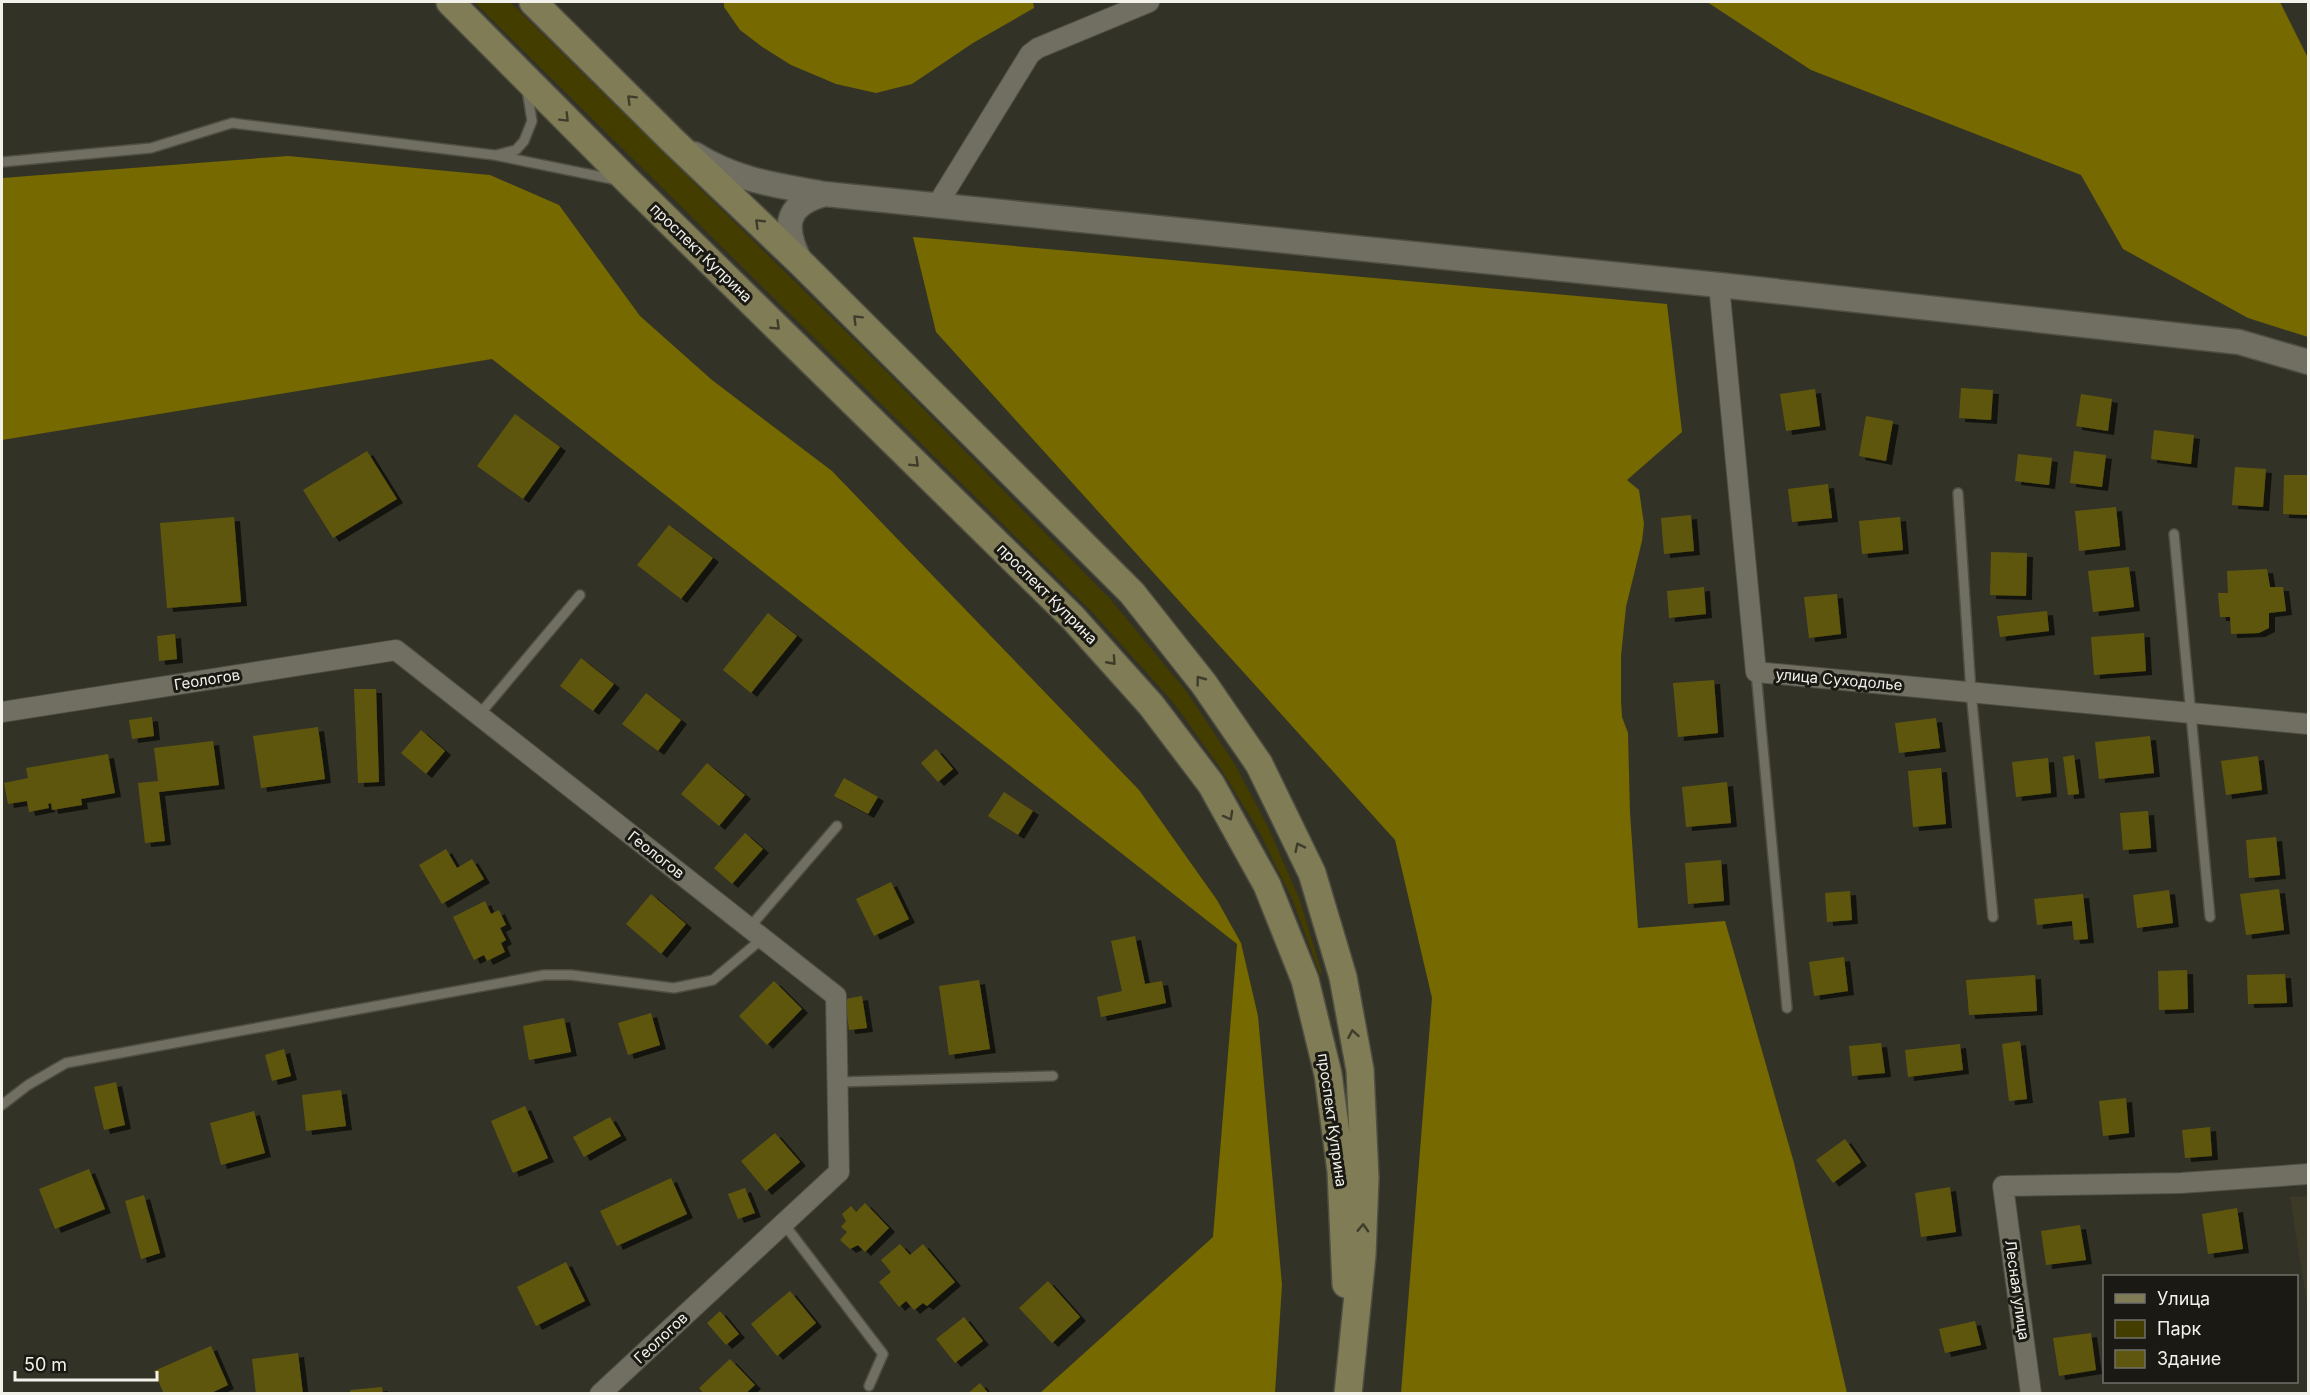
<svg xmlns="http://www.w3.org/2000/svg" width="2310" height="1395" viewBox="0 0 2310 1395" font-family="Inter,sans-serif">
<defs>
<filter id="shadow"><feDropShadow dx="6" dy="4" stdDeviation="0" flood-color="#0009"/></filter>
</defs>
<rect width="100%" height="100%" fill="#333226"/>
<path fill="#3c3926" d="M2308,1196V1309L2290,1197Z"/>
<path fill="#443d00" d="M474,2H510L887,372L1111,600L1187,692L1234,763L1268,827L1299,898L1322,973L1320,974L1293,901L1259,831L1221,769L1173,702L1093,613Z"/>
<path fill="#756900" d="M724,2H1033L1034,8L973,43L912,84L876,93L836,84L791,65L761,46L740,30L724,7Z
M1707,2H2280L2308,58V337L2248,318L2123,249L2081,175L1811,70Z
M288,156L490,175L559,205L640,316L712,380L832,471L1139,790L1217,900L1241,943L1258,1016L1282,1285L1275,1393H1040L1213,1237L1237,944L492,359L2,440V178Z
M913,237L1667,304L1682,432L1627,480L1639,490L1644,524L1642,541L1626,607L1621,656V700L1622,717L1628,733L1630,813L1638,928L1725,921L1794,1163L1847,1393H1401L1432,998L1395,840L936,332Z"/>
<path fill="#5f560f" filter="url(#shadow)" d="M1961,388L1993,390L1991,420L1959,418Z
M1815,389L1820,426L1786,431L1780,394Z
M2081,394L2112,399L2108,431L2076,426Z
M515,414L560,447L523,499L477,466Z
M1866,416L1893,421L1886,461L1859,456Z
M2154,430L2194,435L2191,464L2151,459Z
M367,451L397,499L333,538L303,490Z
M2074,451L2106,455L2102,487L2070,483Z
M2018,454L2052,458L2049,485L2015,481Z
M2235,467L2266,469L2263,507L2232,505Z
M2284,475H2308V515L2283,514Z
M1828,484L1832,518L1792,522L1788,489Z
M2116,507L2120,546L2079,551L2075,511Z
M1691,515L1694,551L1664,554L1661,518Z
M234,517L241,602L167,608L160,523Z
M1900,517L1903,550L1862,554L1859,521Z
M669,525L713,558L681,599L637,565Z
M1991,552L2027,553L2026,596L1990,595Z
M2129,567L2134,607L2093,612L2088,571Z
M2267,569L2270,587H2283L2286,611L2269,613V628L2259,633L2231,634L2230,617H2220L2218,593H2228L2227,571Z
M1704,587L1706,614L1669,618L1667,591Z
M1837,594L1841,634L1809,638L1804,597Z
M2047,611L2049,631L2000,637L1997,616Z
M768,613L797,636L751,693L723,670Z
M2144,633L2146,671L2094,675L2091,637Z
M175,634L177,659L159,661L157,636Z
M581,658L614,684L593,711L560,686Z
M1714,680L1718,733L1678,737L1673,683Z
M354,689H376L379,782L358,783Z
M646,693L681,720L658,751L622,724Z
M152,717L154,736L132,739L129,720Z
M1936,718L1940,748L1899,753L1895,723Z
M318,727L325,779L261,788L253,736Z
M421,730L445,751L426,774L401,753Z
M2150,736L2154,773L2099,779L2095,742Z
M213,741L219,785L159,792L165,841L145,843L138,783L158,781L154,748Z
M936,749L953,769L938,782L921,763Z
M108,754L115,793L81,799L82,805L52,810L51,803L48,804L49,808L29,812L27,801L8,804L4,783L28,778L26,768Z
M2074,755L2079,794L2068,795L2063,757Z
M2258,756L2262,790L2226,795L2221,761Z
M2048,758L2051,793L2016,797L2012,762Z
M707,763L745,795L719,826L681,794Z
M1941,768L1946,824L1913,827L1908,771Z
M844,778L878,797L868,814L834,796Z
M1727,782L1731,823L1686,827L1682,787Z
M1004,792L1033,811L1018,835L988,816Z
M2148,811L2151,848L2123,850L2120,813Z
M745,833L763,849L732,884L714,868Z
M2276,837L2280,875L2249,878L2246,840Z
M446,849L457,868L472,859L484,879L442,904L419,865Z
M1721,860L1724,901L1688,904L1685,863Z
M891,882L909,919L874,936L856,899Z
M2279,889L2284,930L2246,935L2240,894Z
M2169,890L2173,923L2137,928L2133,895Z
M1850,891L1852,920L1827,922L1825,893Z
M651,894L686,924L661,954L626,924Z
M2083,894L2088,939L2074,940L2072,921L2037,925L2034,899Z
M485,901L491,914L499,910L506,925L500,928L506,940L501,943L505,952L487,961L484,955L474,960L453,917Z
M1135,936L1145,984L1162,981L1166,1003L1101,1017L1097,997L1122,991L1111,941Z
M1844,957L1848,991L1814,996L1809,962Z
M2187,970L2188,1009L2159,1010L2158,971Z
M2285,974L2287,1003L2248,1004L2247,975Z
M2035,975L2037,1011L1969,1015L1966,980Z
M979,980L990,1049L949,1055L939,986Z
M774,981L802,1009L767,1045L739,1016Z
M862,996L867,1028L849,1030L845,999Z
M651,1013L660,1045L628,1055L618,1023Z
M564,1018L571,1052L529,1060L523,1026Z
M2020,1041L2027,1099L2009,1101L2002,1044Z
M1881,1043L1885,1073L1852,1076L1849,1046Z
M1960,1044L1963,1070L1908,1077L1905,1050Z
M284,1049L291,1076L272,1081L265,1055Z
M116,1082L125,1125L104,1130L94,1087Z
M341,1090L346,1126L306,1131L302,1095Z
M2126,1098L2129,1133L2103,1136L2099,1101Z
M525,1106L548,1158L513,1173L491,1121Z
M254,1111L265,1153L221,1165L210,1123Z
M610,1117L621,1136L584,1157L573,1137Z
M2210,1127L2212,1156L2185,1158L2182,1130Z
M775,1133L800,1162L766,1191L741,1161Z
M1845,1139L1861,1162L1833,1183L1816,1160Z
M89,1169L105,1209L55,1229L39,1189Z
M671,1178L687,1214L617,1246L600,1211Z
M1950,1187L1956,1232L1921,1237L1915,1193Z
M745,1188L755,1213L738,1219L728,1194Z
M144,1195L160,1253L141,1259L125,1201Z
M865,1203L889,1228L865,1252L858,1245L850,1249L840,1240L847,1232L841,1227L846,1221L842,1214L851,1206L856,1212Z
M2237,1208L2243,1249L2208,1254L2202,1214Z
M2080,1225L2086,1260L2046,1265L2041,1231Z
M900,1244L910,1255L923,1244L955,1282L927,1306L923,1303L914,1310L906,1301L899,1307L879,1282L891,1272L881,1260Z
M566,1262L585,1301L536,1326L517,1287Z
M1048,1281L1080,1317L1052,1343L1019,1308Z
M790,1291L816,1323L777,1356L751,1324Z
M720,1311L739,1334L726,1345L707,1323Z
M964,1317L983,1341L955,1363L936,1339Z
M1975,1321L1981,1345L1945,1353L1939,1329Z
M2091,1333L2096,1370L2059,1376L2053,1338Z
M211,1346L228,1385L209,1394H164L154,1371Z
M298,1353L303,1394H256L252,1359Z
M730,1359L755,1385L745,1394H704L699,1388Z
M980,1383L989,1394H967Z
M382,1387L383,1394H350V1390Z"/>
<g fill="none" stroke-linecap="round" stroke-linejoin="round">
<g stroke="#4f4e43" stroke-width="12">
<path id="service" d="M496,155L516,150L524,141L532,121L527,90
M2,162L151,148L232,123L494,155L617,180
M1958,493L1971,692L1993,917
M2174,534L2210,917
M1756,672L1787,1008
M479,715L580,595
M749,928L837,826
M837,1082L1053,1076
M2,1105L28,1085L66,1063L544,975H571L674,988L713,980L763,938
M784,1224L883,1354L869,1386"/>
</g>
<g stroke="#4f4e43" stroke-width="22">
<path id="minor" d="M937,205L1030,54L1038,48L1149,2
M1719,285L1756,672L2308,724
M2,712L396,650L836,996L839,1172L600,1394
M2031,1394L2003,1186L2181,1183L2308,1174"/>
</g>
<g stroke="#4f4e43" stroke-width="27">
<path id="tertiary" d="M694,154C737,181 776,185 825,194L1719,285L2239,342L2308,362
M801,263C784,230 782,205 825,194"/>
</g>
<g stroke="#4f4e43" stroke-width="30">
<path id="secondary" d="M450,2L629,182L1073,618L1151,705L1211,784L1267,885L1305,980L1328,1074L1341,1171L1346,1284
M533,2L672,140L801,263L1132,593L1204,684L1259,764L1312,873L1343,977L1360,1070L1365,1178L1362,1255L1348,1394"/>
</g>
<use href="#service" stroke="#706f61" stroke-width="9"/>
<use href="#minor" stroke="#706f61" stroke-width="20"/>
<use href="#tertiary" stroke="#706f61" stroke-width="24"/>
<use href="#secondary" stroke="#807c56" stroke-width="27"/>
</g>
<defs><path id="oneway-chevron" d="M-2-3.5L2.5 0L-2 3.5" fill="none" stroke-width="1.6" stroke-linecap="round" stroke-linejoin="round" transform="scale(1.5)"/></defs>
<g stroke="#3e3c2b">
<use href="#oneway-chevron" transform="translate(631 99) rotate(-135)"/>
<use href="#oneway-chevron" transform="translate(565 118) rotate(45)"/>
<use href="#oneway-chevron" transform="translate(759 223) rotate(-136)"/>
<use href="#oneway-chevron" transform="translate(857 319) rotate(-135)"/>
<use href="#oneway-chevron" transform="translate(776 326) rotate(44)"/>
<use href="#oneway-chevron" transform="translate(915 463) rotate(44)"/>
<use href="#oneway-chevron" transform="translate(1112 661) rotate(48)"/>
<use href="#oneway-chevron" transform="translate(1200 680) rotate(-127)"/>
<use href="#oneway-chevron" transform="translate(1229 816) rotate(61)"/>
<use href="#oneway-chevron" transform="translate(1299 847) rotate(-116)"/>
<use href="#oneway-chevron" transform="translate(1353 1034) rotate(-100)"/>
<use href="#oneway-chevron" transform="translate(1363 1228) rotate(-88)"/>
</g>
<g text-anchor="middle" stroke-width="6" stroke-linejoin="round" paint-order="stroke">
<g font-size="15" fill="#f2f2ea" stroke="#1a1914">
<text transform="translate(701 253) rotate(44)" y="5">проспект Куприна</text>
<text transform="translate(1047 594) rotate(45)" y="5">проспект Куприна</text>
<text transform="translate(207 680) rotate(-9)" y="5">Геологов</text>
<text transform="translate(1839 680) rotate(5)" y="5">улица Суходолье</text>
<text transform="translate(656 855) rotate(38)" y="5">Геологов</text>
<text transform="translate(1332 1120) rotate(82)" y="5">проспект Куприна</text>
<text transform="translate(2017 1290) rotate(82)" y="5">Лесная улица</text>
<text transform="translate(661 1338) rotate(-43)" y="5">Геологов</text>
</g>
</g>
<rect width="2310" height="1395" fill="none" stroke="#f2f2ea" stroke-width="6"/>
<rect x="2103" y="1275" width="195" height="108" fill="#1a1914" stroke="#70706a" stroke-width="1.5"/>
<rect x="2115" y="1294" width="30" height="9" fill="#807c56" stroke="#70706a" stroke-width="1.5"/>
<text x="2157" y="1305" font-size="18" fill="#f2f2ea">Улица</text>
<rect x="2115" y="1320" width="30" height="18" fill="#443d00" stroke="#70706a" stroke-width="1.5"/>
<text x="2157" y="1335" font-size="18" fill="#f2f2ea">Парк</text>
<rect x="2115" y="1350" width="30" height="18" fill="#5f560f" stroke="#70706a" stroke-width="1.5"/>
<text x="2157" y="1365" font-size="18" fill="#f2f2ea">Здание</text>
<path d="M15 1371v9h142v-9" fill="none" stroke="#f2f2ea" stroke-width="3"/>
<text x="24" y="1371" font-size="18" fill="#f2f2ea" stroke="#1a1914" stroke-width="4.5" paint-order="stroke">50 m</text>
</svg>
